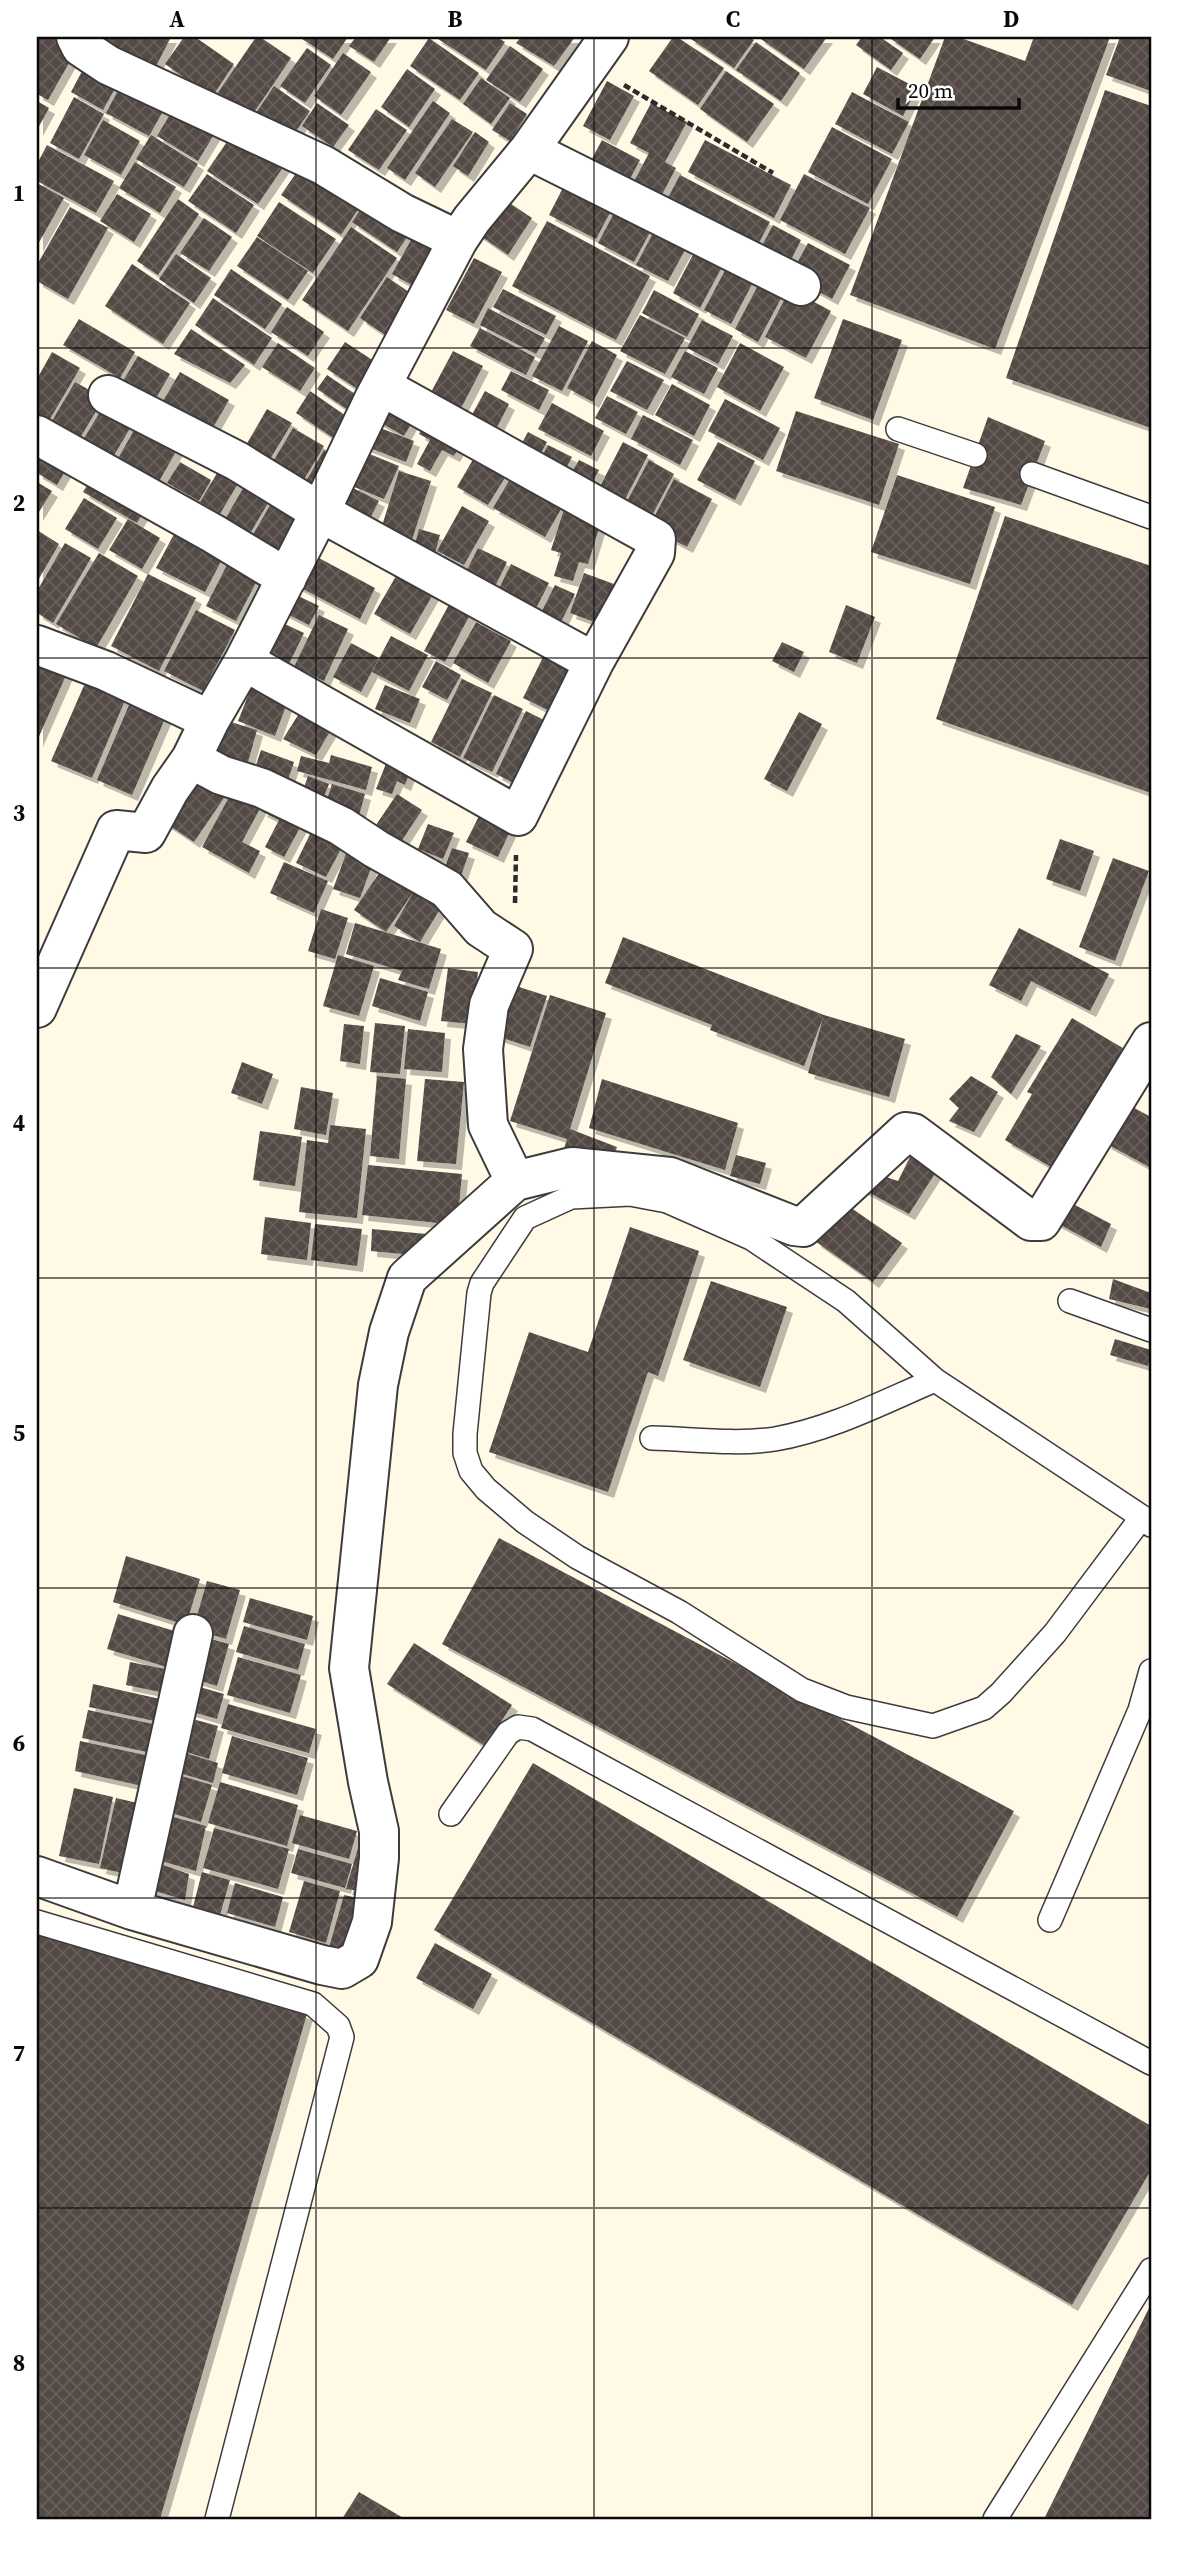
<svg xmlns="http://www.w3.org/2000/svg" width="1188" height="2556" viewBox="0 0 1188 2556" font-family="'Source Serif 4',serif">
<defs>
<pattern id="building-cross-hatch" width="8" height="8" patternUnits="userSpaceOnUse" patternTransform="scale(1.75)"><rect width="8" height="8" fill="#534a45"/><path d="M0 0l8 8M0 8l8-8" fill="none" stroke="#675f5b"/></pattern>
<filter id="shadow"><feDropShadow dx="6" dy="6" stdDeviation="0" flood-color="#0004"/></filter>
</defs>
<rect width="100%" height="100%" fill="#fff9e6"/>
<path fill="url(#building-cross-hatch)" filter="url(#shadow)" d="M37,37H56L77,49L48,100L37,94Z
M108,37H171L152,74L103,47Z
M184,37H195L234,64L212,97L165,64Z
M256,37H260L291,58L251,117L217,94Z
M299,37H348L333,59Z
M356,37H391L374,62L349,46Z
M435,37H497L505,42L486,70Z
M521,37H575L554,66L516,43Z
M673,37H677L724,68L698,105L649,71Z
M688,37H749L754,40L734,68Z
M758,37H827L804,69Z
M862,37H880L903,53L891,70L856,45Z
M888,37H935L920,59Z
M945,37H958L1025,61L1034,37H1110L995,349L850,295Z
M1120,37H1151V91L1106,75Z
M429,38L479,73L460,100L410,66Z
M756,42L800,73L781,101L736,70Z
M510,46L543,69L520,102L486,80Z
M307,48L331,65L305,103L280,86Z
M343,53L371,72L341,115L314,96Z
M89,58L122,76L103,110L71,92Z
M877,67L917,88L903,116L863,94Z
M407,69L435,89L409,127L381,107Z
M726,71L774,104L747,142L700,109Z
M481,78L510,98L491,124L463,104Z
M607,81L634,96L610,140L583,126Z
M122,83L166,106L149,136L106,113Z
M274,86L310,111L292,137L256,113Z
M1105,90L1151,106V428L1006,378Z
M852,92L909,122L892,154L835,124Z
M74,97L104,114L79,159L50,143Z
M37,101L49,108L37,130Z
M433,101L450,113L405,180L387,168Z
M177,103L218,128L198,161L157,136Z
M317,103L349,125L333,147L302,126Z
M510,103L527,114L510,141L492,130Z
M651,103L687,122L665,162L676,168L656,206L629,191L649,153L630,143Z
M376,109L407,130L379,170L348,150Z
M452,119L473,132L435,187L415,173Z
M103,120L140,141L121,175L84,155Z
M832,127L892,159L868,204L808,172Z
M475,132L489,142L468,176L453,166Z
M233,133L284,166L258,204L207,171Z
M151,135L198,164L184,187L136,159Z
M602,140L640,160L623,192L585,172Z
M705,140L791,185L774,218L688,172Z
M47,145L114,181L96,213L37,181V164Z
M135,162L176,187L160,213L119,188Z
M301,166L361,205L341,235L281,195Z
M207,174L254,205L236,233L188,201Z
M570,174L618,198L596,239L549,215Z
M804,174L870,208L845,254L780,220Z
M680,175L770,222L752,256L662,209Z
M37,183L64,198L37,246Z
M117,194L151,214L134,242L100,221Z
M499,196L532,218L508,255L475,232Z
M369,197L414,227L397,252L352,222Z
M178,199L199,214L158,275L137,261Z
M279,202L336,239L313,273L257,236Z
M620,202L656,221L634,262L598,243Z
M70,207L108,228L68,299L37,281V265Z
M204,218L232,237L209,271L180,253Z
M547,221L650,276L616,340L512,286Z
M420,224L454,243L426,293L392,274Z
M658,224L690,241L668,281L636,265Z
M773,225L801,240L784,274L755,259Z
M351,227L397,258L348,331L302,300Z
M257,237L308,271L288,300L237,266Z
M701,239L729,254L700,308L673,293Z
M808,243L850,265L832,299L790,276Z
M176,254L211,278L194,303L159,279Z
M474,258L502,272L474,324L446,310Z
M731,259L758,273L731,324L704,310Z
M132,264L190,303L163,344L105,306Z
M231,269L282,304L265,329L214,295Z
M764,274L787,287L758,342L735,329Z
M387,277L425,303L397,343L360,318Z
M503,289L556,316L546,335L493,307Z
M790,289L831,311L806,358L765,337Z
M654,290L699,314L687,337L642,313Z
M213,298L272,338L254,365L195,325Z
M287,307L324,332L308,356L271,332Z
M488,308L545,338L536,354L480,325Z
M640,315L685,338L665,374L620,351Z
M79,319L135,352L120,378L63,345Z
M843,319L902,340L873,420L814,398Z
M702,320L733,336L718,364L687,348Z
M559,326L588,341L562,391L532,376Z
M480,328L535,357L526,375L470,346Z
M191,329L245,365L230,383L174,354Z
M592,341L617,355L593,402L567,388Z
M345,342L386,369L368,396L327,369Z
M278,343L315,368L300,391L262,367Z
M740,343L784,367L760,411L717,387Z
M453,351L483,366L458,414L428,398Z
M685,351L718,368L704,394L671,377Z
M52,352L80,368L47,424L37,418V379Z
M138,356L170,374L149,410L117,391Z
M627,361L664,380L647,410L610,391Z
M511,371L549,390L539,410L501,390Z
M180,372L229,400L208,436L159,408Z
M327,375L367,402L357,416L317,389Z
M75,382L104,398L77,443L49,426Z
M672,384L710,405L694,436L655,415Z
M310,391L349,418L335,439L296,413Z
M485,391L509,404L493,435L468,422Z
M389,392L420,409L404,436L374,419Z
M607,396L638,412L626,434L595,418Z
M725,399L780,428L763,460L708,431Z
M106,402L135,420L113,457L83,440Z
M552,403L604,431L591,456L538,429Z
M267,409L292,423L266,466L242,452Z
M796,411L899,444L879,505L776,471Z
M643,415L693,440L680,465L631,439Z
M429,416L466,436L454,456L442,450L430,471L417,464L430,440L419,434Z
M988,417L1045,441L1021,505L963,488Z
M141,418L182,441L157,485L116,462Z
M370,424L414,441L406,462L362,445Z
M293,428L324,446L299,488L268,470Z
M528,432L547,442L535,464L516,454Z
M37,441L71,461L57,485L37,473Z
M623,442L648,455L620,509L595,496Z
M718,442L755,461L735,500L697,480Z
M482,444L514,463L488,505L457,487Z
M548,445L572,457L561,478L537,466Z
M324,450L342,461L320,499L302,488Z
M367,453L399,466L384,499L352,486Z
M579,460L599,470L587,492L567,481Z
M649,460L674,474L648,523L623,509Z
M180,462L211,480L199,501L167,483Z
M223,463L243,475L220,514L200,502Z
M96,470L150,501L137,523L83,492Z
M399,471L431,481L409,549L378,539Z
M513,474L564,504L545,537L493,508Z
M897,475L995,507L970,584L871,552Z
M249,478L274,493L245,542L220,528Z
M674,479L712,499L687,547L649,527Z
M37,482L52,491L37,515Z
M345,484L379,501L363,532L330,515Z
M276,495L314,517L285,565L248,543Z
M84,498L117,518L98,549L65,529Z
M567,500L604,512L588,564L579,562L573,581L554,576L561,553L551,550Z
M462,506L489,521L464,565L437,551Z
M1005,516L1151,566V793L936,719Z
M128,519L160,538L142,569L109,550Z
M180,523L228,548L205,592L156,568Z
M419,529L440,535L434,557L413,551Z
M37,530L59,544L37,582Z
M65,543L91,558L53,623L37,613V591Z
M478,548L507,562L488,601L459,586Z
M304,550L375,588L360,619L288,581Z
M99,553L138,576L96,648L56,624Z
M231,557L261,573L236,621L206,606Z
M511,564L549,583L528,624L491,605Z
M399,571L435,591L410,634L374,614Z
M584,573L614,584L600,624L570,613Z
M148,574L196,598L159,671L111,646Z
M555,585L575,594L555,634L535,625Z
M286,590L319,606L309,625L277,609Z
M453,597L474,607L445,662L424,651Z
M846,605L875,617L857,663L829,652Z
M196,610L235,630L203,691L164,671Z
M319,615L348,629L324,681L294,667Z
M272,618L304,633L288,666L256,651Z
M476,622L511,641L488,683L453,663Z
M391,636L428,655L409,691L372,672Z
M782,642L804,652L794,672L772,661Z
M351,643L379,658L361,692L333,677Z
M545,653L583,671L562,717L523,698Z
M37,660L67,673L37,741Z
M436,661L461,675L447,700L422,687Z
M89,674L129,691L92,778L51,761Z
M255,678L291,692L275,736L238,721Z
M462,679L492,693L460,757L431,742Z
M385,685L420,699L410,723L375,709Z
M135,691L170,707L132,795L97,780Z
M494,695L523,709L492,772L463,758Z
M305,704L337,720L316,755L283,739Z
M526,711L556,726L525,789L496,774Z
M799,712L822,724L787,791L764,779Z
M221,719L257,730L248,762L211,750Z
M261,750L294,762L285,789L252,777Z
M331,755L372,767L366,790L297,771L301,756L329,763Z
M389,756L412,766L405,785L397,781L392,794L376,789Z
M190,771L226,795L194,842L158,818Z
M308,776L329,784L321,804L301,796Z
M332,784L365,794L358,819L324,809Z
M235,786L264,801L242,842L260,851L249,873L202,847Z
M270,794L308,813L284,857L265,847L279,820L261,811Z
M397,794L422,810L399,845L374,828Z
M481,812L512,827L498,857L466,842Z
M428,824L454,833L443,859L418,849Z
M312,830L343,845L326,877L296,863Z
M1060,839L1094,851L1080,891L1046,879Z
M452,848L469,853L461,876L444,870Z
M347,851L374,860L360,898L333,889Z
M1113,858L1149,871L1115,961L1079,947Z
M284,862L328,881L314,913L270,893Z
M386,863L448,896L420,942L394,926L414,891L386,932L354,910Z
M321,909L348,918L335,959L308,951Z
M355,923L441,949L429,989L398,980L402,971L346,954Z
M1019,928L1109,974L1090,1011L1031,981L1021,1001L989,985Z
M623,937L824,1015L905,1039L889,1097L808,1073L823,1018L804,1066L710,1030L712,1025L605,983Z
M338,955L374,966L359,1016L323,1006Z
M448,968L478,972L472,1024L441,1021Z
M380,978L428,992L420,1021L372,1006Z
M510,984L547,996L530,1047L493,1035Z
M550,995L606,1013L570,1129L617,1147L611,1163L563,1152L567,1139L510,1121Z
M1072,1018L1138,1057L1066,1176L1005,1140L1032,1094L1027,1092Z
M375,1023L405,1026L400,1074L370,1072Z
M344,1024L364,1026L360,1064L340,1061Z
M408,1029L445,1033L442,1072L404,1069Z
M1016,1034L1041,1046L1011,1094L991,1077Z
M242,1062L273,1074L262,1104L231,1093Z
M377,1076L406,1079L399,1159L370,1156Z
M971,1076L998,1092L974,1132L949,1121L959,1108L949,1099Z
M425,1079L464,1082L456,1164L417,1161Z
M602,1079L738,1123L725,1170L589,1128Z
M301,1087L333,1093L326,1135L294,1129Z
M1127,1104L1151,1117V1168L1105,1143Z
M330,1125L366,1129L357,1218L299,1212L307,1140L328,1143Z
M260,1131L302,1137L295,1186L253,1180Z
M914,1149L943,1161L909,1214L862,1189L871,1172L898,1181Z
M736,1155L766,1163L760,1184L730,1176Z
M368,1165L462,1174L457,1225L362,1215Z
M1060,1197L1111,1224L1101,1247L1048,1218Z
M841,1201L902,1243L873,1282L815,1241Z
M265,1217L311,1223L307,1260L261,1254Z
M315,1224L362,1229L357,1266L311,1260Z
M630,1227L699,1251L658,1376L648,1372L608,1492L489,1452L529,1332L588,1352Z
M372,1229L427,1234L424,1256L371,1251Z
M1113,1279L1151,1293V1309L1109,1299Z
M711,1281L787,1307L760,1387L683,1360Z
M1115,1339L1151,1350L1148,1366L1110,1355Z
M499,1538L1014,1811L957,1917L442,1644Z
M126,1556L200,1579L186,1625L113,1602Z
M207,1581L240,1590L226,1639L193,1629Z
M250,1598L313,1616L307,1640L243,1622Z
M118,1614L191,1636L180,1671L107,1649Z
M244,1626L305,1644L298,1670L236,1652Z
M197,1635L229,1644L217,1686L185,1676Z
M414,1643L512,1705L485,1746L387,1684Z
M238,1657L301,1675L290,1713L227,1695Z
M130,1662L170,1670L165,1693L126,1685Z
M186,1683L224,1694L217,1719L179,1708Z
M93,1684L169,1701L164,1723L89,1707Z
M228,1704L316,1729L309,1753L221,1728Z
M88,1710L162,1726L156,1754L82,1738Z
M182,1716L218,1726L209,1759L173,1748Z
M232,1736L308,1758L297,1795L222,1773Z
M80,1741L154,1757L147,1787L75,1771Z
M172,1749L218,1763L213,1783L166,1769Z
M533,1763L1151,2126V2170L1072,2305L434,1930Z
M168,1772L212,1785L201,1822L158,1809Z
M220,1782L298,1805L287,1846L208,1823Z
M74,1788L113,1797L99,1864L59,1856Z
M116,1798L142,1804L127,1874L100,1868Z
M159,1813L206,1826L196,1871L147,1857Z
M300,1815L357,1831L349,1859L292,1843Z
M214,1828L289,1849L278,1889L203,1868Z
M360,1841L375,1846L367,1892L346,1889Z
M298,1849L352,1864L345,1888L291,1873Z
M149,1860L189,1874L185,1900L142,1887Z
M202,1872L230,1880L220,1915L193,1907Z
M304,1881L340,1891L326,1943L289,1932Z
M235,1883L283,1897L275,1927L227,1913Z
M344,1895L372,1901L356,1959L328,1951Z
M37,1933L307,2014L160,2519H37Z
M435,1943L492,1974L473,2009L416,1978Z
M1151,2304V2519H1044Z
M359,2492L405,2519H342Z"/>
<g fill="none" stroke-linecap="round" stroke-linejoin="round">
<g stroke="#3c3c3c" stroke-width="26">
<path id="service" d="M898,429L975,455
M1032,474L1151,517
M1070,1301L1151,1330
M652,1438C692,1439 735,1445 775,1439C832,1429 883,1402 935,1380
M1142,1517L1055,1633L1001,1693L984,1708L933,1726L846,1707L802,1690L679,1612L577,1557L525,1522L486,1489L471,1471L465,1453V1434L479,1293L482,1283L525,1218L571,1197L630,1194L667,1201L751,1238L846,1301L935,1380L1142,1517L1151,1525
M451,1814L508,1733L518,1727L532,1729L1151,2063
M1050,1920L1140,1710L1151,1671
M37,1922L313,2004L338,2026L342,2037L217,2519
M995,2519L1151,2270"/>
</g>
<g stroke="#3c3c3c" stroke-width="42">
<path id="minor" d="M76,37L81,47L108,65L323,165L402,213L458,240L472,219L529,150L609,37
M529,150L801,286
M108,395L237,461L320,512L374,399L458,240
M37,435L214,534L287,578
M37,645L106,671L210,720L191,759L221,775L262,788L341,826L376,849L447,889L481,928L513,949L489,1005L483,1049L488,1125L515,1181
M244,661L518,816L594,662L655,553L656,539L381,386
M210,720L244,661L320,512L594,662
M37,1008L116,830L146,833L170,789L191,759
M37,1876L132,1910L322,1965L342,1969L359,1959L372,1922L379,1858V1831L368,1782L349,1668L378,1385L389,1332L407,1278L515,1181L572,1167L670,1177L794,1226L803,1227L906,1132L913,1133L1031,1221H1041L1151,1042
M132,1910L193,1634"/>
</g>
<path stroke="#2b2b2b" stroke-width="4.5" stroke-dasharray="7 3.5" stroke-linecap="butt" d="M624,85L773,173
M515,903L516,855"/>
<use href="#service" stroke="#fff" stroke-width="23"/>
<use href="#minor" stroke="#fff" stroke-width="38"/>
</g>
<path fill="none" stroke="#090909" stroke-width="2" stroke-opacity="0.55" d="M316,37V2519M594,37V2519M872,37V2519M37,348H1151M37,658H1151M37,968H1151M37,1278H1151M37,1588H1151M37,1898H1151M37,2208H1151"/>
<rect width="1188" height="2556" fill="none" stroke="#ffffff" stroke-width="77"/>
<path d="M898 98v10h121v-10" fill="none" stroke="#090909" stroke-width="3.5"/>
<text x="908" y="98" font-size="21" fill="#090909" stroke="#ffffff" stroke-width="5" paint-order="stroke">20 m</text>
<rect x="38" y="38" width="1112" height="2480" fill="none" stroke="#090909" stroke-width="2.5"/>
<g font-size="23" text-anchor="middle" font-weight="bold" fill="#090909">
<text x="177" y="27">A</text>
<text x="455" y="27">B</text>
<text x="733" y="27">C</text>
<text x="1011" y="27">D</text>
<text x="19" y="201">1</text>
<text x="19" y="511">2</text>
<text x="19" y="821">3</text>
<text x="19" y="1131">4</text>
<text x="19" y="1441">5</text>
<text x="19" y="1751">6</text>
<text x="19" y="2061">7</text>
<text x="19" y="2371">8</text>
</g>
</svg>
